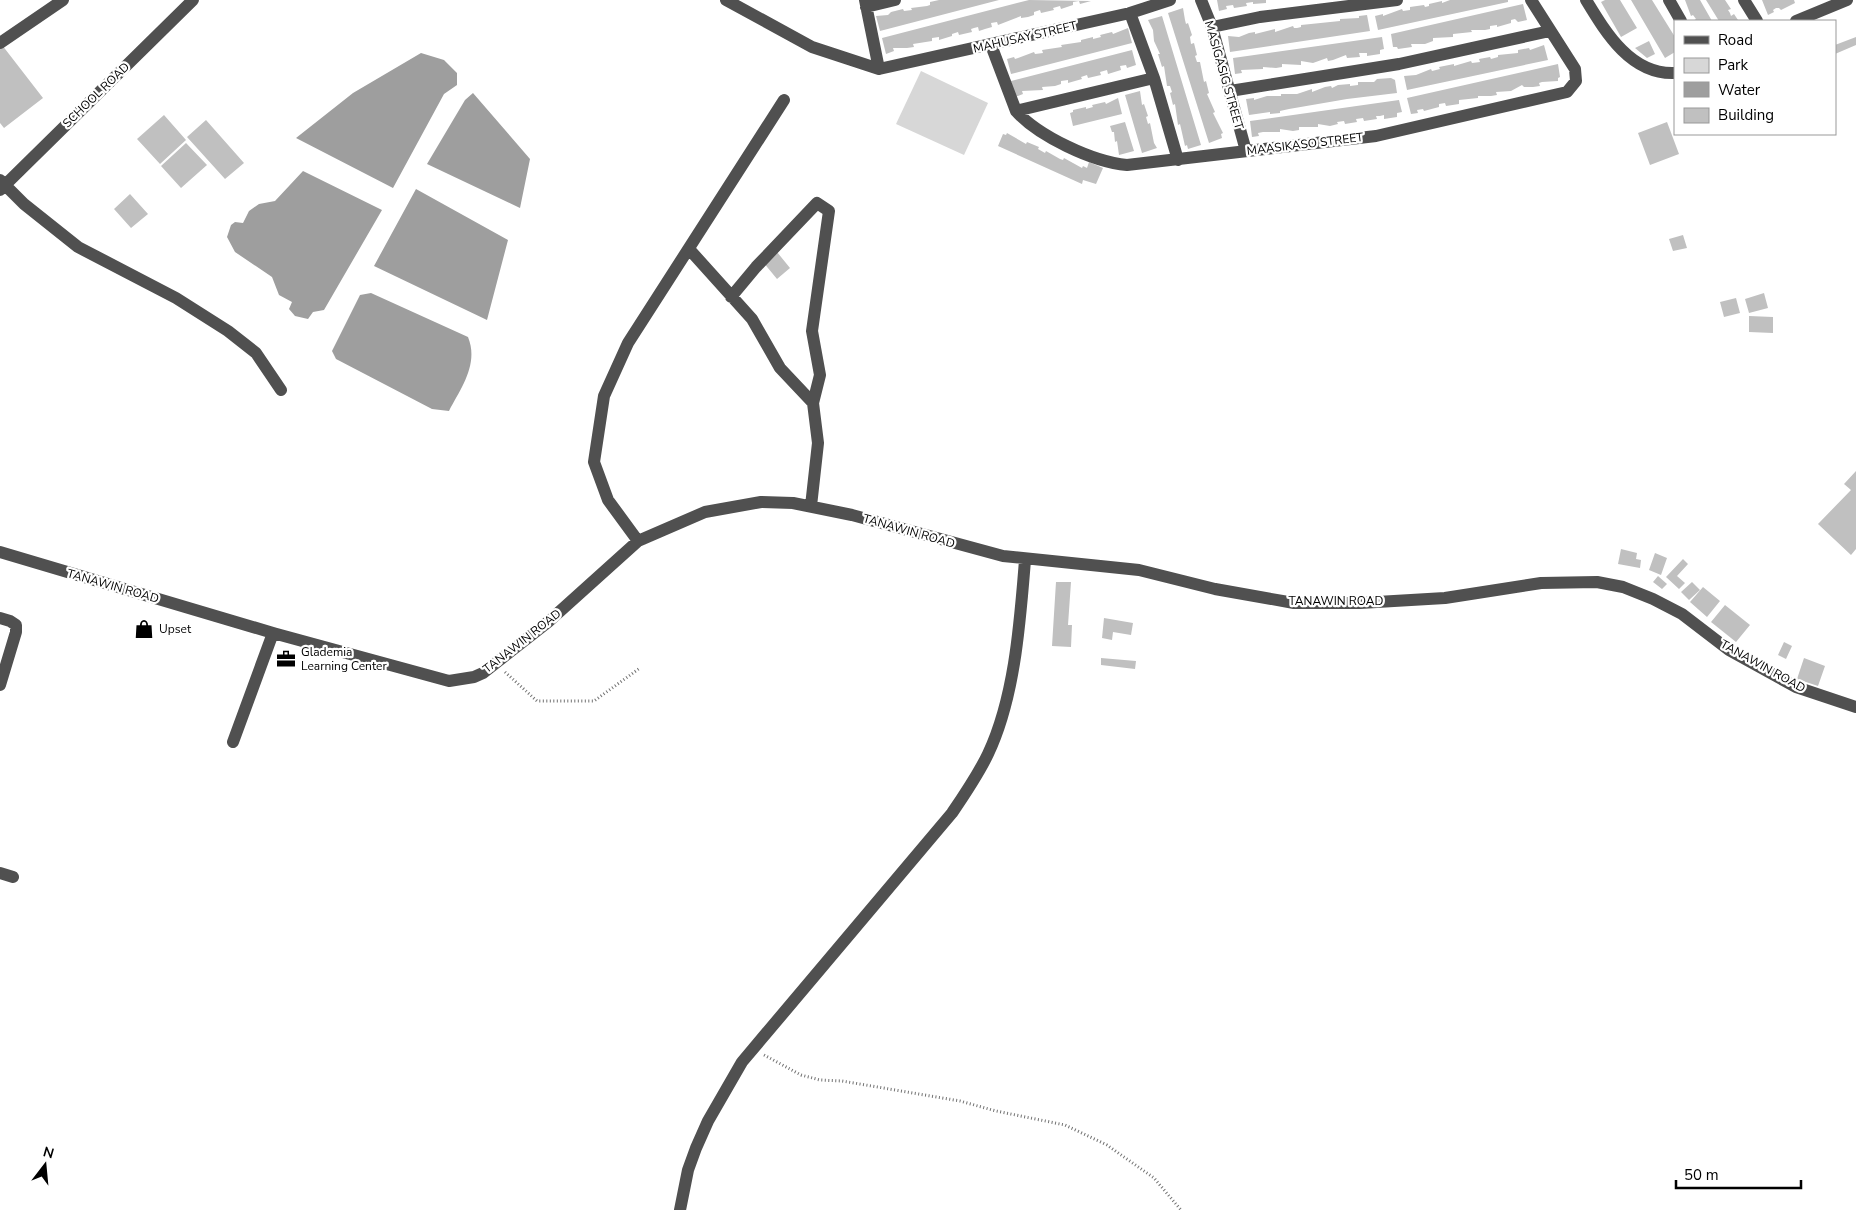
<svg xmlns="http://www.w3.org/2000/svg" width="1856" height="1210" viewBox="0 0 1856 1210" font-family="'Nunito Sans',sans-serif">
<rect width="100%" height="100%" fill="#fff"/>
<path fill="#d7d7d7" d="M921,71L988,103L964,155L896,124Z"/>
<path fill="#9e9e9e" d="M421,53L444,60L457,73V85L444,94L393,188L296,138L353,93Z
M473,93L530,159L520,208L427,164L465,100Z
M303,171L382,210L324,310L313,312L308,319L295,316L289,309L292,302L279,295L272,277L235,252L227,237L231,225L235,222L243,223L249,211L259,204L275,201Z
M416,189L508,240L487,320L374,266Z
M371,293L468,337C479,364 461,388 449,411L432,409L336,359L332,351L360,295Z"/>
<path fill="#c0c0c0" d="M939,0H999L880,31L876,16L888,15L891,12L903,9L904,11L912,10L911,8L927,6L930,5V2Z
M1029,0L1091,1L1080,4L1079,1L1073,2V5L1061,9L1060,6L1053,8L1054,10L1041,13L1040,10L1034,12V15L1028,17L1021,18V16L998,25L997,22L991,23L992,27L985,29L979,31L978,27L974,28L971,29L972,32L959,35L958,32L952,34V36L939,40V37L932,38V41L913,44L914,47L907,48H893L894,51L886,54L882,38Z
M1217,0H1266V3L1253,4V2L1246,3L1247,6L1234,8L1233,5L1226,6L1227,9L1219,11Z
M1450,0H1508V2L1378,30L1375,16L1383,14V16L1402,9L1403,11L1410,10V7L1424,5L1425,7L1429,6V4L1442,1V3Z
M1605,0H1620L1637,28L1621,37L1601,2Z
M1631,0H1652L1675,37V52L1665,58Z
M1685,0H1700L1712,21H1693L1696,19L1693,15L1691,16Z
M1706,0H1725L1731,9L1728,10L1730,13L1731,16L1734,14L1738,20L1719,21Z
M1762,0H1794L1795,3L1781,10L1779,8H1776L1773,10L1774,12L1768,15Z
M1523,4L1527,20L1518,22L1515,19L1511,20V23L1497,27V25L1490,26V29L1485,30H1471L1472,32L1453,34V37L1433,38V41L1425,44H1411L1412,47L1398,49L1397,47H1393L1391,34Z
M1183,8L1185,20L1186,24L1188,23L1192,35L1190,37L1191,44L1194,43L1197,55L1195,56L1197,62H1200L1204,82L1206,81L1209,93L1207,94L1215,112L1213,113L1223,133L1221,134L1222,138L1209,143L1168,13Z
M1367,15L1370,31L1230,52L1228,36L1239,37L1249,33L1255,32V34L1275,29V32L1293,26L1294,28H1297L1301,27V25L1340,21V19L1359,18V16Z
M1162,16L1201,145L1188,149L1187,145L1185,146L1180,124L1178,125L1175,104L1173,105L1170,93L1172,92L1170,86H1167L1164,66L1162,67L1158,54H1160L1154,41L1153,30L1148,20Z
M1128,28L1132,43L1011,74L1007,59L1014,57L1015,59L1034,52L1035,54L1043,53L1042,50L1062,47L1061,45L1081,42V40L1093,37V39L1101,37L1100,35L1112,32L1113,34Z
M1382,37L1384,49L1380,50V54L1367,56V53H1359L1360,57L1347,58L1346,55L1333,60L1328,61L1327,58L1313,63L1301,61V65L1282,64V67L1276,68L1263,67V69L1241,70L1242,73L1235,74L1233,58Z
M1856,37V45L1835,54V45Z
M1649,41L1655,54L1647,58L1635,48Z
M2,45L43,98L4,128L0,123V47Z
M1544,45L1548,60L1407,90L1404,76L1416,75L1431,69L1432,71L1440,69L1439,67L1454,64V66L1471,61L1472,63L1480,62L1479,59L1490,57L1491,59L1498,57V55L1518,53V50L1529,48L1530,50Z
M1132,50L1136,65L1127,68L1126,65L1120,66L1121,70L1108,74L1107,70L1100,72L1101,75L1088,78L1087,75L1081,77L1082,79L1068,83V80L1061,81V84L1055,86L1042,87L1043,90L1022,91L1023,94L1015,97L1011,81Z
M1558,64L1560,77L1558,78V81L1542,82L1539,83L1540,86L1533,87H1524L1522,85L1511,91L1496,92L1497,95L1491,96H1478V98L1459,100V104L1446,106L1445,103L1439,104V107L1424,111L1423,109L1417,110L1418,113L1411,114L1407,98Z
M1391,78L1395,80L1397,93L1347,99L1289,109L1280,111V113L1270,114V112L1249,115L1246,99L1254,98V100L1267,96H1281V94H1297L1312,89V92L1325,87L1331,86L1332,88L1338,85L1350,84V86L1358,85V82H1374L1377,79Z
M1140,91L1142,105L1144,104L1148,116L1146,117L1148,124L1150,123L1154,143L1157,148L1142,153L1125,95Z
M1118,98L1122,114L1073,126L1070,113L1073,112V110L1086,107V109L1093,107L1092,105L1105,102L1106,104Z
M1399,100L1402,112L1397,113V117L1384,119V115L1380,116H1376L1377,119L1364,121L1363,118L1356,119L1357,122L1345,124L1344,121L1337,122L1338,124L1330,126L1318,124V127H1299V130L1293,131L1280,129V132H1263L1258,133L1259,136L1252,137L1250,121Z
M164,115L186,140L160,164L137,139Z
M206,120L244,163L225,179L187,137Z
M1125,122L1134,151L1119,155L1117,141L1115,142L1114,132H1112L1110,126Z
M1667,122L1679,154L1650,165L1638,133Z
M1007,133L1026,144L1027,142L1039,147L1038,149L1045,153L1046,151L1060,159L1063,160L1064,158L1082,168L1083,166L1087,168L1089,162L1103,168L1096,184L1083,180L1082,184L998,146L1003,134L1006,135Z
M186,143L207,165L181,188L161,166Z
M130,194L148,214L131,228L114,209Z
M1683,235L1687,248L1673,251L1669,239Z
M777,252L790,268L777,279L763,262Z
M1764,293L1768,308L1749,313L1745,299Z
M1736,298L1740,313L1724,317L1720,302Z
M1749,316L1773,317V333L1749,332Z
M1856,471V549L1851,555L1818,524L1851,490L1844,484Z
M1621,549L1637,553L1636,559L1641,560L1640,568L1618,564Z
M1655,553L1667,558L1661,575L1649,570Z
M1683,559L1688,564L1677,576L1685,583L1679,589L1666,577Z
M1658,576L1667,584L1662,589L1653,582Z
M1056,582H1071L1068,625H1072L1071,647L1052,646Z
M1692,582L1700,590L1689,600L1681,592Z
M1703,587L1720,601L1707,617L1690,602Z
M1725,605L1750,625L1736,642L1711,622Z
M1104,618L1133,623L1131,635L1113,632L1112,640L1102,638Z
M1784,642L1792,646L1786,659L1778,655Z
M1101,658L1136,661L1135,669L1101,665Z
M1804,658L1825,666L1818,686L1797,679Z"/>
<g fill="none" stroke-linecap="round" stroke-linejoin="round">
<path stroke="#727272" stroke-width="3" stroke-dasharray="1 2.5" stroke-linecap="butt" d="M505,672L537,701H594L640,668
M764,1055L801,1075L820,1080L842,1081L960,1101L996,1111L1065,1125L1107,1145L1154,1178L1181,1210"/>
<path stroke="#505050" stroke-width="12" d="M726,0L812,47L879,69
M865,0L879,69
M1201,0L1212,27L1246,151
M1586,0C1606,33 1631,75 1675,73
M1669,0L1681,21
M1744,0L1757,21
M866,7L895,0
M1130,13L1154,78L1178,160
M1796,21L1847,0
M1212,27L1260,17L1397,0
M0,43L63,0
M991,45L1016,111C1038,136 1093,162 1127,165L1376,136L1567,92L1576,81L1575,69L1531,0
M879,69L1130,13L1170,0
M1230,91L1399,64L1550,31
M1016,111L1154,78
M0,180L24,204L78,247L176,298L228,331L256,353L281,390
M0,190L193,0
M689,249L752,319L780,368L813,403
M731,297L756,267L817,203L829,211L812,331L820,375L813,403L818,443L811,506
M638,541L608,500L594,462L604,396L628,343L784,100
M0,552L273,633L449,681L474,677L483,673L548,622L638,541L705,512L761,502L793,503L852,515L1003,556L1139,570L1215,589L1294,603H1360L1445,598L1541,583L1597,582L1623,587L1653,599L1682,614L1729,650L1796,687L1856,707
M0,618L10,621L16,625V632L0,685
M233,742L273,633
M0,873L13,877
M680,1210L688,1170L696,1148L708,1121L742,1062L952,813C965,794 978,775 988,754C1015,697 1020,622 1025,560"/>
</g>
<defs>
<g id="shop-bare" transform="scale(1.5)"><path d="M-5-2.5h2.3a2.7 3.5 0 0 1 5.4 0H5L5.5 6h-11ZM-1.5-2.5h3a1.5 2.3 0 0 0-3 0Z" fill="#000" stroke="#fff" stroke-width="2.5" paint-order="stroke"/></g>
<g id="office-bare" transform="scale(1.5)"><path d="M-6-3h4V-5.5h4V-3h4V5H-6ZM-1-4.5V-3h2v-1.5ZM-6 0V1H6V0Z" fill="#000" stroke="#fff" stroke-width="2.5" paint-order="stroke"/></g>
</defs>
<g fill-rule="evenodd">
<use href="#shop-bare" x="144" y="629"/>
<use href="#office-bare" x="286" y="659"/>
</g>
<g text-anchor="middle" stroke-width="4.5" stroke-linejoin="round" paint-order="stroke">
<g font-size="12" fill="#000" stroke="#fff">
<text transform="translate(1025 37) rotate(-13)" y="4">MAHUSAY STREET</text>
<text transform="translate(1224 75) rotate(74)" y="4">MASIGASIG STREET</text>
<text transform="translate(96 95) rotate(-44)" y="4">SCHOOL ROAD</text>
<text transform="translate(1305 144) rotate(-7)" y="4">MAASIKASO STREET</text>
<text transform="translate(909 531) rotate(16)" y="4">TANAWIN ROAD</text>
<text transform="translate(113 586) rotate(16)" y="4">TANAWIN ROAD</text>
<text x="1336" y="605">TANAWIN ROAD</text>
<text transform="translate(522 641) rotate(-38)" y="4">TANAWIN ROAD</text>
<text transform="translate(1763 666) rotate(29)" y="4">TANAWIN ROAD</text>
</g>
<g font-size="12" fill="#000" stroke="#fff" text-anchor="start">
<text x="159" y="633">Upset</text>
<text x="301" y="656">Glademia<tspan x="301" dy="14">Learning Center</tspan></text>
</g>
</g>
<rect x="1674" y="20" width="162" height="115" fill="#ffffff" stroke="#999999"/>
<rect x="1684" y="36" width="25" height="8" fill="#505050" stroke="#999999"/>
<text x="1718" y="45" font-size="15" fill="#000000">Road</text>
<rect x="1684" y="58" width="25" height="15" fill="#d7d7d7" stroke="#999999"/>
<text x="1718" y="70" font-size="15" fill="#000000">Park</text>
<rect x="1684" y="82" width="25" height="15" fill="#9e9e9e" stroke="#999999"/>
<text x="1718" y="95" font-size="15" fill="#000000">Water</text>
<rect x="1684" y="108" width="25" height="15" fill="#c0c0c0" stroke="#999999"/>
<text x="1718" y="120" font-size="15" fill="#000000">Building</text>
<g transform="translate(45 1165) rotate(16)" stroke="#ffffff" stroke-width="4" paint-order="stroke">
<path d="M0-4L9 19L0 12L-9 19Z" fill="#000000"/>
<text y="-8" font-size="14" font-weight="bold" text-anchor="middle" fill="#000000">N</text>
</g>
<path d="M1676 1180v8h125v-8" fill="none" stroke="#000000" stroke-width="2.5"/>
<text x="1684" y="1180" font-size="15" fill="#000000" stroke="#ffffff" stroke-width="4" paint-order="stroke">50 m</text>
</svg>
